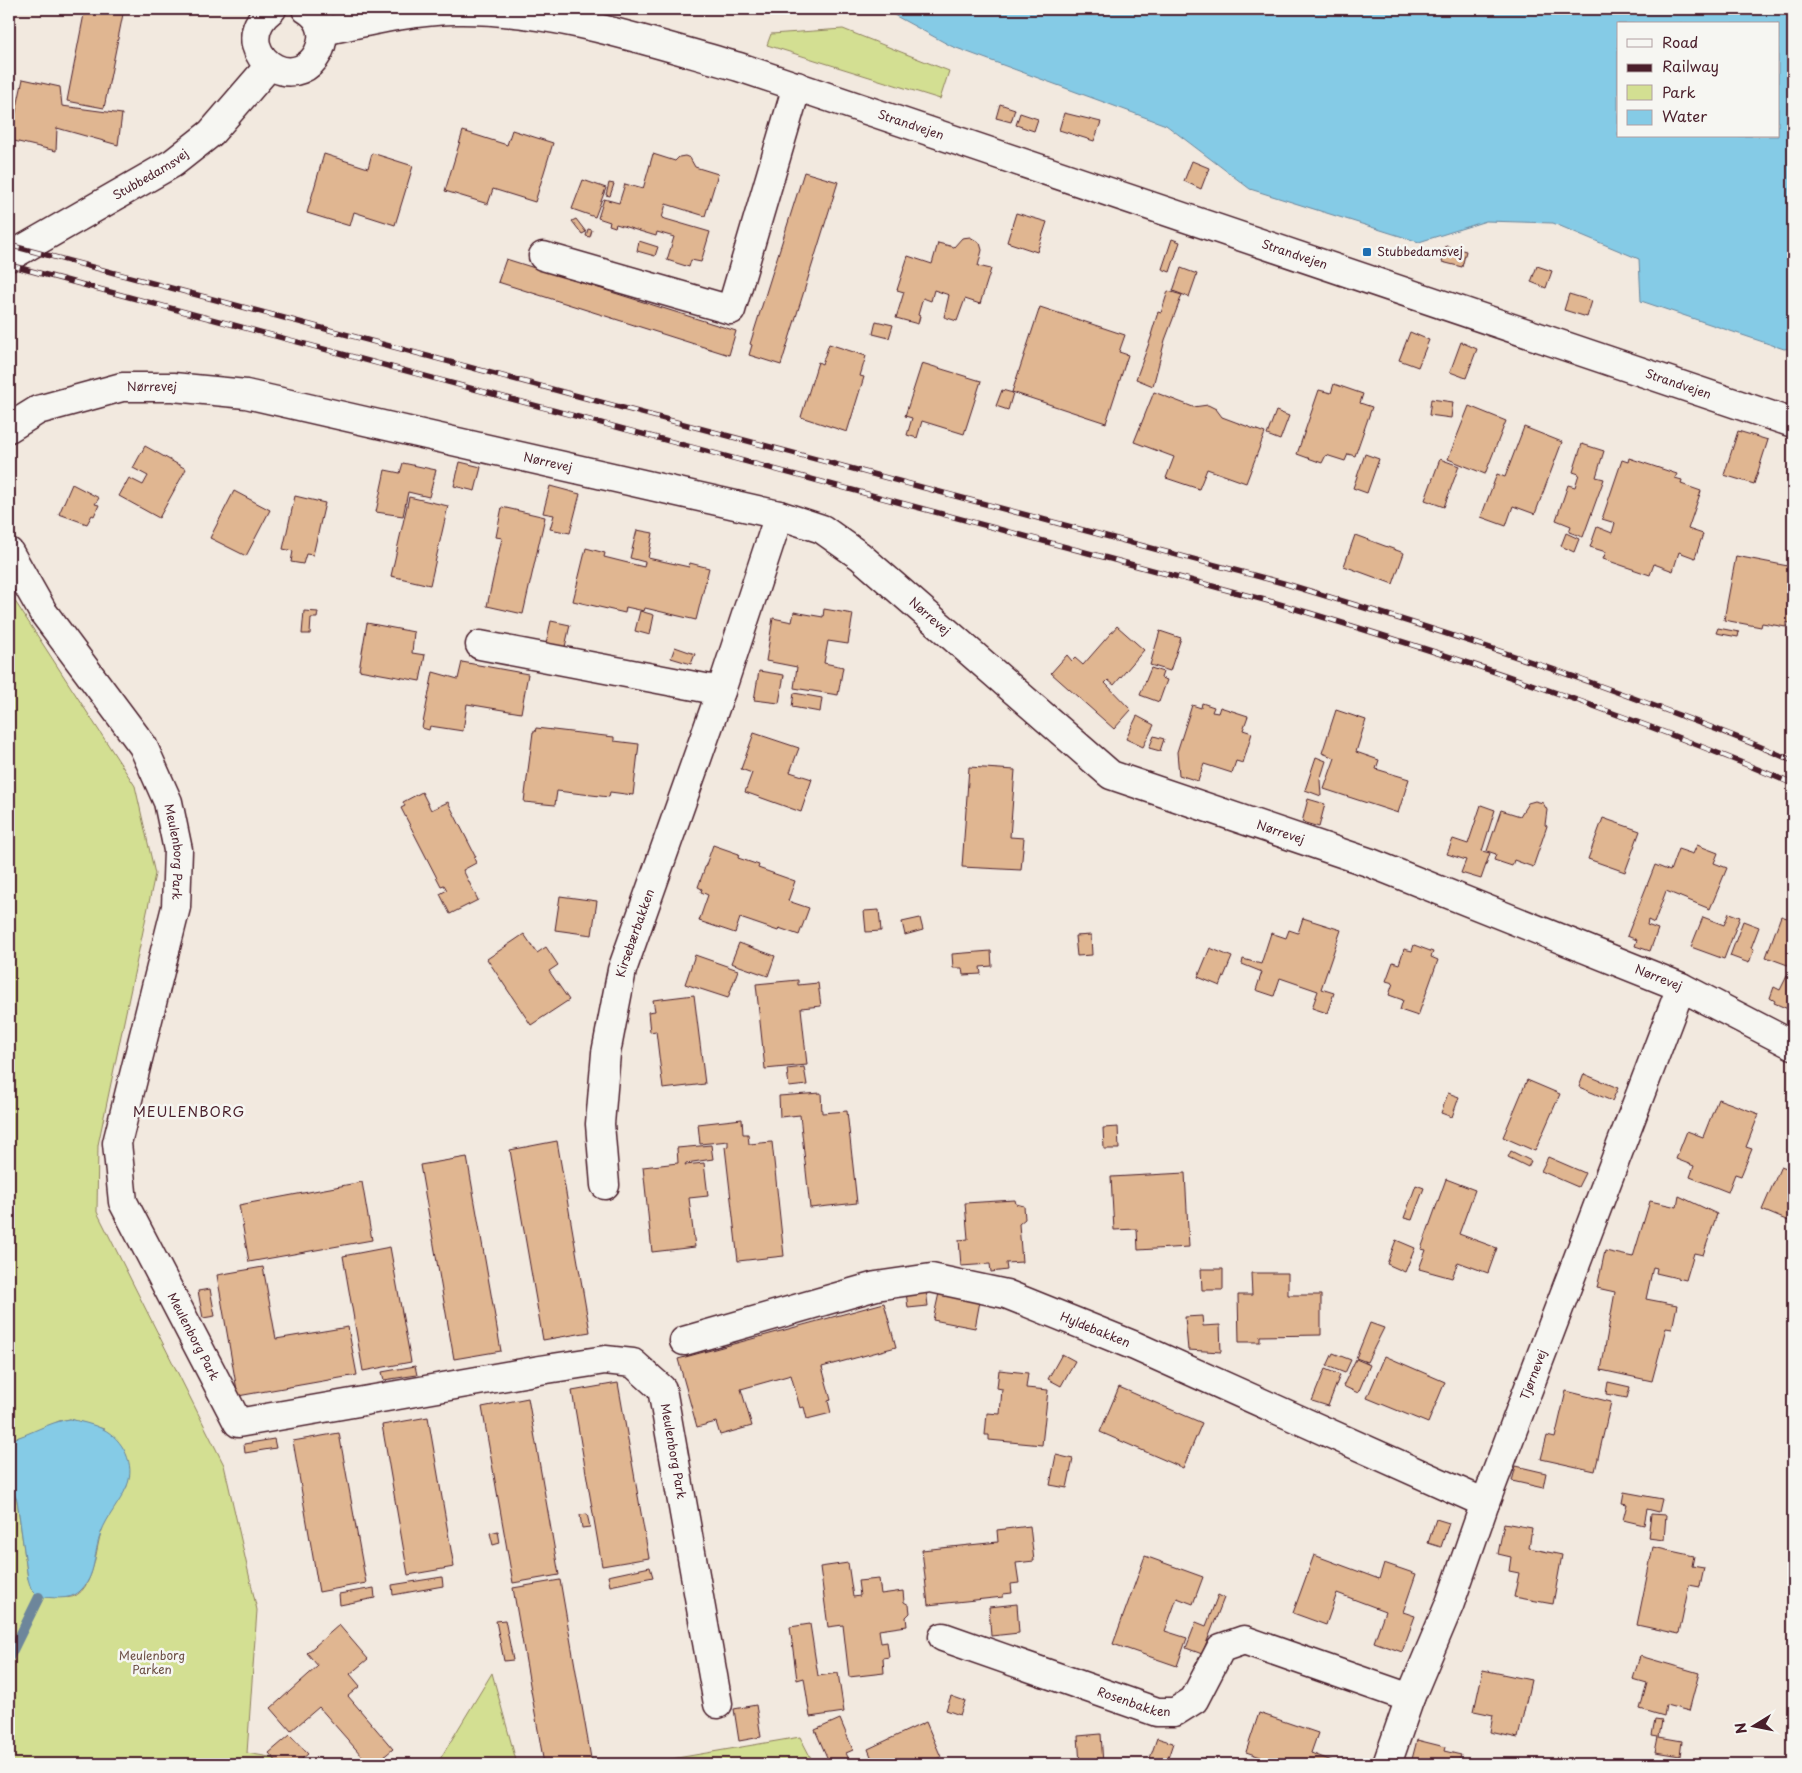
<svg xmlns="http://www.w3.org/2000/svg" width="1802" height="1773" viewBox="0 0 1802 1773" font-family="'Playpen Sans',sans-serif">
<rect width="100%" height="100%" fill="#f2e9df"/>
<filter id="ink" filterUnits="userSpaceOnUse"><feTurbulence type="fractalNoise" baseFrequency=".02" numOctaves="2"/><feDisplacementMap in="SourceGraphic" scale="10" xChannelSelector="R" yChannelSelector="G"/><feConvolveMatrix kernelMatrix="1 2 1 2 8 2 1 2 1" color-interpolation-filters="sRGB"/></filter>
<g filter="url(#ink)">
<path fill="#d3df92" stroke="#8e7f5e" d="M843,29L949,71L940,99L767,45L771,34Z
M9,592L135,786L155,874L98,1145L97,1212L224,1465L257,1610L247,1753L309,1764H9V1484L17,1500L28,1579C38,1584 51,1595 62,1597C95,1604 95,1544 103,1526C110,1512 119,1499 127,1486L104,1429L70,1419L59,1421L29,1435L9,1440Z
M492,1673L517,1764H437Z
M800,1737L814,1764H642Z"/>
<path fill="#85cbe6" stroke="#6d869b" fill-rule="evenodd" d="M883,9H1793V348L1784,349L1641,301L1639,259L1553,223L1486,221L1419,242L1250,189L1166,125L951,46ZM1618,24H1778V136H1618Z
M70,1419C81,1422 93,1424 103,1429C123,1439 136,1465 127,1486C120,1503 107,1516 101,1533C93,1553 97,1576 79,1592C69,1601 51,1597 39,1597L31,1589L28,1579L17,1500L9,1484V1440C30,1435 48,1422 70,1419Z"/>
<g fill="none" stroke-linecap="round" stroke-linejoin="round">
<path stroke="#6d869b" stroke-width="10" d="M9,1658L39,1597"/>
</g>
<path fill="#e0b691" stroke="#4a1f2b" d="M9,9H12L9,26Z
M85,9H124L104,108L67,101Z
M23,79L60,87L62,106L122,114L118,145L57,128L56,151L10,140Z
M1000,104L1015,109L1011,122L996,118Z
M1020,113L1038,119L1034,131L1016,125Z
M1064,113L1101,122L1094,141L1059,130Z
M512,130L553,143L535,202L493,189L488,204L445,191L463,131L507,145Z
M372,153L413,166L395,225L354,212L350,226L307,213L324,154L368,168Z
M653,154L675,161L679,157L685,156L690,158L695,167L718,174L705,216L666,204L662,218L710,232L701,262L691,260L689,267L667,260L674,237L657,232L656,236L616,224L615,227L609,225L610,222L598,218L604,199L619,203L625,184L643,189Z
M1192,161L1209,168L1201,189L1184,181Z
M804,172L838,182L781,365L749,355L752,345L750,344Z
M583,180L606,188L595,217L572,209Z
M609,183L614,184L610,196L606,195Z
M1016,213L1047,222L1037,252L1007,242Z
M576,219L586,232L582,234L572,221Z
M588,229L592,230L590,237L586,236Z
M970,237L980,243L982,250L978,266L991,269L980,304L965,299L957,321L944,317L949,295L934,290L931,301L923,298L918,315L920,316L918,324L896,318L904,292L897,290L908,256L932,264L938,243L954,247L962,238Z
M1172,239L1180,242L1170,272L1162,269Z
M639,241L658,247L655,256L637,251Z
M1446,246L1466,251L1462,267L1442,262Z
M506,259L736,331L729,355L498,282Z
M1537,266L1552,271L1546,288L1531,282Z
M1181,268L1197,274L1189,297L1173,291Z
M1168,291L1182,295L1165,340L1153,386L1136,379L1152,335H1151L1158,312L1161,313Z
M1569,294L1592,301L1587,317L1564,310Z
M1040,307L1125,335L1119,352L1128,355L1106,423L1012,392Z
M876,321L893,325L889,338L873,334Z
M1410,332L1429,340L1418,367L1399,360Z
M1461,342L1477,349L1466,378L1450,372Z
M829,344L866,356L860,376L864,377L847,432L801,417L818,362L822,364Z
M922,363L981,381L964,434L922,421L917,438L907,435L912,418L905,416Z
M1334,384L1363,394L1360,403L1372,407L1355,456L1348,454L1345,461L1326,455L1322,463L1297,454L1319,390L1331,393Z
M1002,390L1013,393L1008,410L996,406Z
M1154,392L1193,407L1208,405L1216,409L1222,417L1265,433L1246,483L1207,469L1199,489L1166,478L1174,457L1134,442Z
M1431,399L1453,402L1451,418L1429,415Z
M1469,406L1506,421L1485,474L1448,459Z
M1276,411L1289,416L1280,440L1267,435Z
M1524,427L1562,442L1535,514L1513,506L1506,526L1481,517L1497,474L1505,477Z
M1738,431L1768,440L1754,484L1724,475Z
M1582,444L1604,451L1596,477L1604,479L1583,537L1569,532L1571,526L1556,520L1568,485L1575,487L1579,474L1573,472Z
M145,446L186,469L159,518L119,496L129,478L143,485L148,476L133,468Z
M1365,454L1379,459L1367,493L1353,488Z
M1629,458L1677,474L1675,478L1682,480L1681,484L1701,491L1688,529L1703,534L1695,558L1679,552L1673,571L1654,564L1650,575L1603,559L1606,552L1590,547L1597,527L1612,533L1615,523L1602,519L1622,460L1628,462Z
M1440,459L1459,466L1444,507L1425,500Z
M460,462L481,467L475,491L454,486Z
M403,463L436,470L429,497L408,492L403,516L376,512L385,470L400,473Z
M72,484L99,498L95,504L99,505L94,516L92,515L87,524L59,514Z
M550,486L580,494L570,533L550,529L554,515L543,513Z
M234,491L270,510L246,556L210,538Z
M295,496L325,503L313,555L306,554L303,564L291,562L293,551L283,549Z
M409,497L448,506L430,585L391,576Z
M502,507L545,517L523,614L487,606L502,538L496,537Z
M637,530L653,533L648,558L689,567L690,563L709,568L696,620L645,608L644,611L626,607L625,613L573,601L586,548L605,553L604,557L644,567L645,562L630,558Z
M1566,533L1579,539L1574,552L1561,546Z
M1355,535L1404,553L1393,584L1344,566Z
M1736,556L1793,567V624L1786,622V627L1762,623L1761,627L1724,620Z
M824,609L853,614L848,644L828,641L824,663L843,667L838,695L794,688L797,667L766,661L773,618L792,622L794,612L823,617Z
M304,611L318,612L317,618H311L310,634H302Z
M640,611L654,615L650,635L635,631Z
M551,621L570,625L565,647L546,643Z
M367,623L414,632L412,653L425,655L420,681L359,670Z
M1117,626L1144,650L1114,685L1108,680L1105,683L1131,710L1114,729L1051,673L1067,655L1072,661L1075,658L1083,665Z
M1718,628L1739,632L1738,637L1716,633Z
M1160,631L1181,638L1170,671L1150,665Z
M675,647L695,654L691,664L671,658Z
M462,662L528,674L521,713L467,704L463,731L430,726L429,730L422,728L433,672L458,679Z
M1151,668L1163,672L1161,678L1167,680L1159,702L1140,695Z
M759,671L784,675L779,703L754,700Z
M794,693L822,698L820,712L792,707Z
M1202,703L1214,707L1212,712L1218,713L1220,707L1248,716L1243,730L1252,733L1243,763L1236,761L1232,773L1204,764L1198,781L1179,775L1177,752L1192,705L1201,708Z
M1336,710L1366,720L1356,752L1379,760L1376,769L1409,779L1398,813L1324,789L1335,758L1322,753Z
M1137,716L1154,725L1143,747L1126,739Z
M536,728L614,737V741L639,744L633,795L610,792L609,797L557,791L555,805L524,802L533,732H535Z
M754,733L799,748L790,772L812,779L801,812L745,792L752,773L741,769Z
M1154,736L1164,739L1160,751L1149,748Z
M1316,757L1326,761L1320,780L1321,796L1305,790Z
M969,767L1015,770L1010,837L1024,838L1021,870L962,867Z
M422,792L431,810L448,802L476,857L474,858L476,863L463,870L478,900L450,914L440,894L447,890L444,885L441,886L401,808L405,806L403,802Z
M1308,799L1325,804L1319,827L1302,822Z
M1535,801L1543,803L1547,810L1545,825L1547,826L1533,867L1514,860L1512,866L1494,860L1496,854L1487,851L1501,810L1520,816L1528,803Z
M1481,805L1495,810L1482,851L1490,853L1481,879L1461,873L1466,860L1447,854L1453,839L1468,844Z
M1603,818L1640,831L1625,872L1588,859Z
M713,845L739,854L738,858L759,865L758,868L795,881L788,901L809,908L799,935L779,928L778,931L740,918L735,933L699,921L708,895L701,892L702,889L698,887Z
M1697,845L1718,853L1714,863L1727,868L1710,909L1666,891L1654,923L1648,920L1647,925L1658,929L1650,951L1635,946L1637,940L1627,936L1655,865L1670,871L1678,849L1693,854Z
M560,896L597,901L592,935L555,930Z
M879,910L881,931L866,932L864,911Z
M1729,913L1740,917L1724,959L1691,947L1703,917L1724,925Z
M1781,916L1793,920V967L1766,957Z
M920,918L923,930L905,935L902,922Z
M1303,918L1341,930L1321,989L1334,993L1327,1013L1312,1008L1318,991L1280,978L1274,996L1256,990L1262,972L1242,964L1243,959L1261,964L1271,933L1286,938L1289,930L1298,933Z
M1743,921L1759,927L1751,948L1754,949L1749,963L1730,956Z
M524,934L537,953L546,947L558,965L549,971L569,1000L531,1025L487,959Z
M1091,935L1092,955L1077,956L1075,936Z
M739,943L775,956L768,976L731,963Z
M1414,945L1433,952L1431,957L1438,960L1418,1016L1400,1010L1403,1000L1389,995L1393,983L1386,981L1393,962L1399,964L1404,949L1412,951Z
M1210,948L1232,957L1220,986L1198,977Z
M991,951L992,966L980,967L981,974L963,975L962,968H953L952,954Z
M695,955L738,970L728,998L685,984Z
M1787,976L1793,979V997L1788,1009L1774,1003L1775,1001L1770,998L1774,987L1780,990Z
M798,980V985L818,983L821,1006L801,1008L807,1065L765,1069L756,984Z
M694,995L705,1084L663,1089L656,1031L650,1032L648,1012L655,1011L653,1000Z
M804,1067L807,1085L789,1087L787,1069Z
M1584,1074L1618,1088L1612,1101L1579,1087Z
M1527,1080L1560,1094L1535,1151L1503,1137Z
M821,1093L822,1113L847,1111L857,1203L810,1208L800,1115L780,1117L779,1096Z
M1448,1093L1459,1097L1452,1117L1441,1113Z
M1718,1099L1759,1114L1746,1147L1752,1149L1741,1176L1735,1174L1728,1192L1690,1177L1694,1166L1676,1159L1687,1131L1703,1137Z
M742,1119L743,1134H748L749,1144L772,1142L784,1256L738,1261L725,1147L728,1146V1141L700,1144L698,1124Z
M1118,1127L1119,1149H1104L1103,1128Z
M557,1141L590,1332L543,1340L510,1150Z
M711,1145L713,1159L686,1163L685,1165L704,1163L708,1196L689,1198L695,1247L652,1252L643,1167L678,1163L677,1148Z
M1511,1151L1531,1161L1528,1167L1508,1157Z
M467,1157L501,1351L454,1359L420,1165Z
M1548,1157L1585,1173L1578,1187L1541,1171Z
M1781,1166L1792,1170L1793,1166V1216L1791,1222L1762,1210Z
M1185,1173L1189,1247L1138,1250L1137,1229L1114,1230L1111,1177Z
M1446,1179L1475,1190L1459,1234L1497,1248L1488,1273L1458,1262L1452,1278L1419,1269L1426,1250L1421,1249Z
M362,1182L372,1240L249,1262L239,1205Z
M1416,1185L1424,1188L1412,1220L1404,1218Z
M1679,1196L1717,1214L1703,1255L1694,1253L1686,1280L1656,1273L1657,1268L1653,1267L1646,1299L1677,1305L1672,1329L1666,1328L1652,1381L1601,1370L1615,1292L1597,1288L1605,1251L1633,1257L1650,1201L1677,1207Z
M1015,1200L1016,1204L1024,1206L1025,1219L1019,1224L1022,1262L1006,1263L1007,1270L991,1272L990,1264L961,1266L959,1240L968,1239L965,1203Z
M1396,1240L1415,1248L1405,1272L1387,1264Z
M390,1247L411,1362L363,1371L343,1256Z
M263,1267L276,1339L348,1327L357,1375L238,1396L217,1275Z
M1201,1269H1223V1290H1202Z
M1251,1273H1288V1295H1321V1335L1260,1336V1342H1239L1238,1295H1252Z
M210,1289L215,1316L203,1318L198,1291Z
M926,1289L928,1306L908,1308L906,1292Z
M939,1293L980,1301L975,1328L933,1320Z
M884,1303L896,1347L822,1367L831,1400L828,1401L831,1413L807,1419L804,1407L800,1408L791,1375L741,1389L752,1426L720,1435L716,1422L697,1427L678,1359Z
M1202,1316L1203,1326L1220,1325L1221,1352L1188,1350L1185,1317Z
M1370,1323L1384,1328L1367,1362L1356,1358Z
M1333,1353L1351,1360L1345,1373L1327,1366Z
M1062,1354L1075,1361L1061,1386L1048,1379Z
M1385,1356L1445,1382L1428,1423L1367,1398Z
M1356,1359L1370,1365L1358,1393L1343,1386Z
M415,1366L417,1375L384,1380L382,1372Z
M1325,1369L1340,1375L1328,1406L1312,1401Z
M999,1370L1028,1373L1026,1388L1048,1390L1042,1445L989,1440V1435H985L987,1413L1000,1414L1002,1389L997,1388Z
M1608,1382L1630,1387L1627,1398L1606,1394Z
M618,1383L649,1558L602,1566L572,1391Z
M1119,1387L1202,1423L1183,1468L1100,1432Z
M1566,1391L1611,1402L1595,1471L1541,1459L1547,1436L1555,1438Z
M528,1398L559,1575L513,1583L482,1407Z
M428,1417L454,1567L408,1575L382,1425Z
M339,1433L366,1583L319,1592L293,1441Z
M274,1439L276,1448L245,1453L244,1444Z
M1056,1455L1073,1459L1067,1488L1050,1485Z
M1516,1466L1546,1473L1543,1488L1512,1481Z
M1624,1492L1662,1499L1659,1512L1647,1509L1644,1525L1623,1520L1627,1504L1622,1503Z
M587,1514L590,1527L582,1528L580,1515Z
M1651,1514L1666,1515L1664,1540L1648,1538Z
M1436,1519L1449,1523L1441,1547L1428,1543Z
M1504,1523L1532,1528L1529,1548L1562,1555L1553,1604L1514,1597L1519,1573L1509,1571L1511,1557L1498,1554Z
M1030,1526L1034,1561L1016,1563L1019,1583L1011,1584L1012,1593L1003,1594V1597L928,1605L922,1550L998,1542L997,1530Z
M498,1531L500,1543L493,1545L490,1533Z
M1653,1547L1694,1556L1692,1566L1704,1568L1700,1587L1689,1585L1679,1634L1637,1625Z
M1314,1555L1379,1579L1384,1563L1416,1574L1403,1612L1415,1616L1402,1652L1374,1642L1385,1611L1337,1593L1326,1625L1293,1613Z
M1145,1556L1203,1577L1193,1604L1177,1598L1165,1631L1187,1638L1177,1666L1113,1644Z
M848,1563L853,1597L860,1596L858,1581L879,1579L881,1594L903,1591L904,1602L909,1605L910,1613L906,1617L907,1626L879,1630L881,1643L887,1642L889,1657L883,1658L884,1673L849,1677L843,1625L828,1627L820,1567Z
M650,1567L653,1577L610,1586L608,1576Z
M442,1577L443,1586L393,1595L392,1585Z
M560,1580L592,1764H544L513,1588Z
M374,1588L375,1598L340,1605L339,1594Z
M1218,1595L1224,1598L1202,1654L1186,1648L1196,1622L1206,1626Z
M1017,1604L1019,1633L991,1636L989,1607Z
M505,1620L513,1660L504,1661L496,1621Z
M810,1624L818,1676L838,1673L844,1712L810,1717L804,1678L797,1680L790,1627Z
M339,1625L368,1659L350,1674L360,1686L348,1696L393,1749L375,1764H369L319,1707L291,1731L271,1708L318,1666L307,1653Z
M1640,1656L1699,1673L1689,1711L1666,1705L1664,1716L1640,1709L1647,1683L1633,1679Z
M1483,1670L1531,1680L1518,1738L1490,1732L1493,1715L1474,1711Z
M951,1696L965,1701L960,1715L946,1710Z
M756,1705L761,1737L739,1741L734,1709Z
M1259,1713L1318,1733L1311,1753L1332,1761L1330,1764H1281L1246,1752Z
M840,1719L853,1750L846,1753L851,1764H830L815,1730Z
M1655,1720L1662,1721L1659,1737L1682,1741L1680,1756L1655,1752L1658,1737L1652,1736Z
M926,1722L941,1757L924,1764H874L868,1749Z
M1101,1734L1103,1764H1080L1078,1736Z
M290,1735L308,1754L296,1764H279L269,1753Z
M1157,1738L1173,1743L1166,1764H1148Z
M1417,1740L1445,1747L1444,1751L1461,1755L1458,1764L1411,1763Z"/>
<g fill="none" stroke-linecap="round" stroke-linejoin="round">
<g stroke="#4a1f2b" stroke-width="31">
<g id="minor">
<path d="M543,256L731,310L797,86"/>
<path id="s1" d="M9,428L38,410L122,387H173L246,394L779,515L822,529L860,556L1111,775L1371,863L1681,987L1793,1045"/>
<path id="s2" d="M9,552L43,612L143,746L168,802L178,850L176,907L117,1143L123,1202L238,1423L540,1370L605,1360L633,1363L662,1389L718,1704"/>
<path d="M480,645L721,691"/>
<path id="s3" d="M605,1185L600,1124L606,1053L622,970L721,691L779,515"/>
<path id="s4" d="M684,1341L876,1286L931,1278L1006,1294L1135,1346L1485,1503"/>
<path id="s5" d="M943,1637L1157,1712H1175L1194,1700L1221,1648L1244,1640L1410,1698"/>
<path id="s6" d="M1387,1764L1410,1698L1450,1603L1485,1503L1681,987"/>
</g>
</g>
<g stroke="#4a1f2b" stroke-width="31">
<g id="tertiary">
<path id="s7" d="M9,257L173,163L211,133L269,66"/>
</g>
</g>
<g stroke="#4a1f2b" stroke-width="31">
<g id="secondary">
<path d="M272,9C260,18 253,30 256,45C259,56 265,63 275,68C312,86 342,30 306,9"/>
<path id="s8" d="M323,31C366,22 410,11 454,10C551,8 646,41 739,67L1793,423"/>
</g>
</g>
<use href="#minor" stroke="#f6f6f2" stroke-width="28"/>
<use href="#tertiary" stroke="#f6f6f2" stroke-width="28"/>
<use href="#secondary" stroke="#f6f6f2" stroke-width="28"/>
<g stroke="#4a1f2b" stroke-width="5.5">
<path id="rail" d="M9,245L1283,583C1410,621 1536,661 1660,708C1705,725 1750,741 1793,761
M9,265L1276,603C1451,655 1624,712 1793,784"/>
</g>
<use href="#rail" stroke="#f6f6f2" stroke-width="4" stroke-dasharray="11" stroke-linecap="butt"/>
</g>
</g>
<rect fill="#1f6fb2" stroke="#f6f6f2" stroke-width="2" x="1362" y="247" width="10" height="10" rx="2.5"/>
<g text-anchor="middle" stroke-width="5" stroke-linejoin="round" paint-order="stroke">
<g font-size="12" fill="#4a1f2b" stroke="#f6f6f2">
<text dy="4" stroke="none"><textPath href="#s8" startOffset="606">Strandvejen</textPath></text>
<text dy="4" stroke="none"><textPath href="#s7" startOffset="164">Stubbedamsvej</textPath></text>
<text dy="4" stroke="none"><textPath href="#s8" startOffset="1011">Strandvejen</textPath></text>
<text dy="4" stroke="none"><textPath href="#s8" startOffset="1416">Strandvejen</textPath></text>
<text dy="4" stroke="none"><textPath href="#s1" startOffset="151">Nørrevej</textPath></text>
<text dy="4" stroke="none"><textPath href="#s1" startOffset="555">Nørrevej</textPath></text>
<text dy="4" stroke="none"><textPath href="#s1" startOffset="976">Nørrevej</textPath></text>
<text dy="4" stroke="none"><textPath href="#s1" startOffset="1396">Nørrevej</textPath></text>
<text dy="4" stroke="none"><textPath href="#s2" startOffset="348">Meulenborg Park</textPath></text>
<text dy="4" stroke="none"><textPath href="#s3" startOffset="256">Kirsebærbakken</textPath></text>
<text dy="4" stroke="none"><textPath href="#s1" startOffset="1801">Nørrevej</textPath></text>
<text dy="4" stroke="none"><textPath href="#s4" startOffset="428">Hyldebakken</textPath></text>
<text dy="4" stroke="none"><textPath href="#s2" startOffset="858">Meulenborg Park</textPath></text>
<text dy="4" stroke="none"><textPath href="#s6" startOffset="416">Tjørnevej</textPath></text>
<text dy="4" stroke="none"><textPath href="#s2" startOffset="1458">Meulenborg Park</textPath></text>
<text dy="4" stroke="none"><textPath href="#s5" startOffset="202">Rosenbakken</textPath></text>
</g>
<g font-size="12" fill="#4a1f2b" stroke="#f6f6f2" text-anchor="start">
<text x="1377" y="256">Stubbedamsvej</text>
</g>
<g font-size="12" fill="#6c4f45" stroke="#f6f6f2">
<text x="152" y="1660">Meulenborg<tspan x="152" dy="14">Parken</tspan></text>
</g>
<g font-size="14" letter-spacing="1" fill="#4a1f2b" stroke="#f6f6f2">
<text x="189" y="1117">MEULENBORG</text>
</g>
</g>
<rect width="1802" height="1773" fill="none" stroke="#f6f6f2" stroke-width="30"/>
<rect x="15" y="15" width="1772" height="1743" fill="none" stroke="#4a1f2b" stroke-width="2" filter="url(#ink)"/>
<rect x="1617" y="22" width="162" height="115" fill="#f6f6f2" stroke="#b1a0a2"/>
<rect x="1627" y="39" width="25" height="8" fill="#f6f6f2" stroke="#b1a0a2"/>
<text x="1662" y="48" font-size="15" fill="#4a1f2b">Road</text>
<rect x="1627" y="64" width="25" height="8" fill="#4a1f2b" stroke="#b1a0a2"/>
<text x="1662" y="72" font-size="15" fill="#4a1f2b">Railway</text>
<rect x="1627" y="85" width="25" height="15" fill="#d3df92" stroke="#b1a0a2"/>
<text x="1662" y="98" font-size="15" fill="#4a1f2b">Park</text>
<rect x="1627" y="110" width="25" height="15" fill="#85cbe6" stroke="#b1a0a2"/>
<text x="1662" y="122" font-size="15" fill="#4a1f2b">Water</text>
<g transform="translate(1754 1726) rotate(260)" stroke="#f6f6f2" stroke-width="4" paint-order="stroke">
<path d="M0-4L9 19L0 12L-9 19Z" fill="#4a1f2b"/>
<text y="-8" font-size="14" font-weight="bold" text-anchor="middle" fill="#4a1f2b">N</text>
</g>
</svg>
